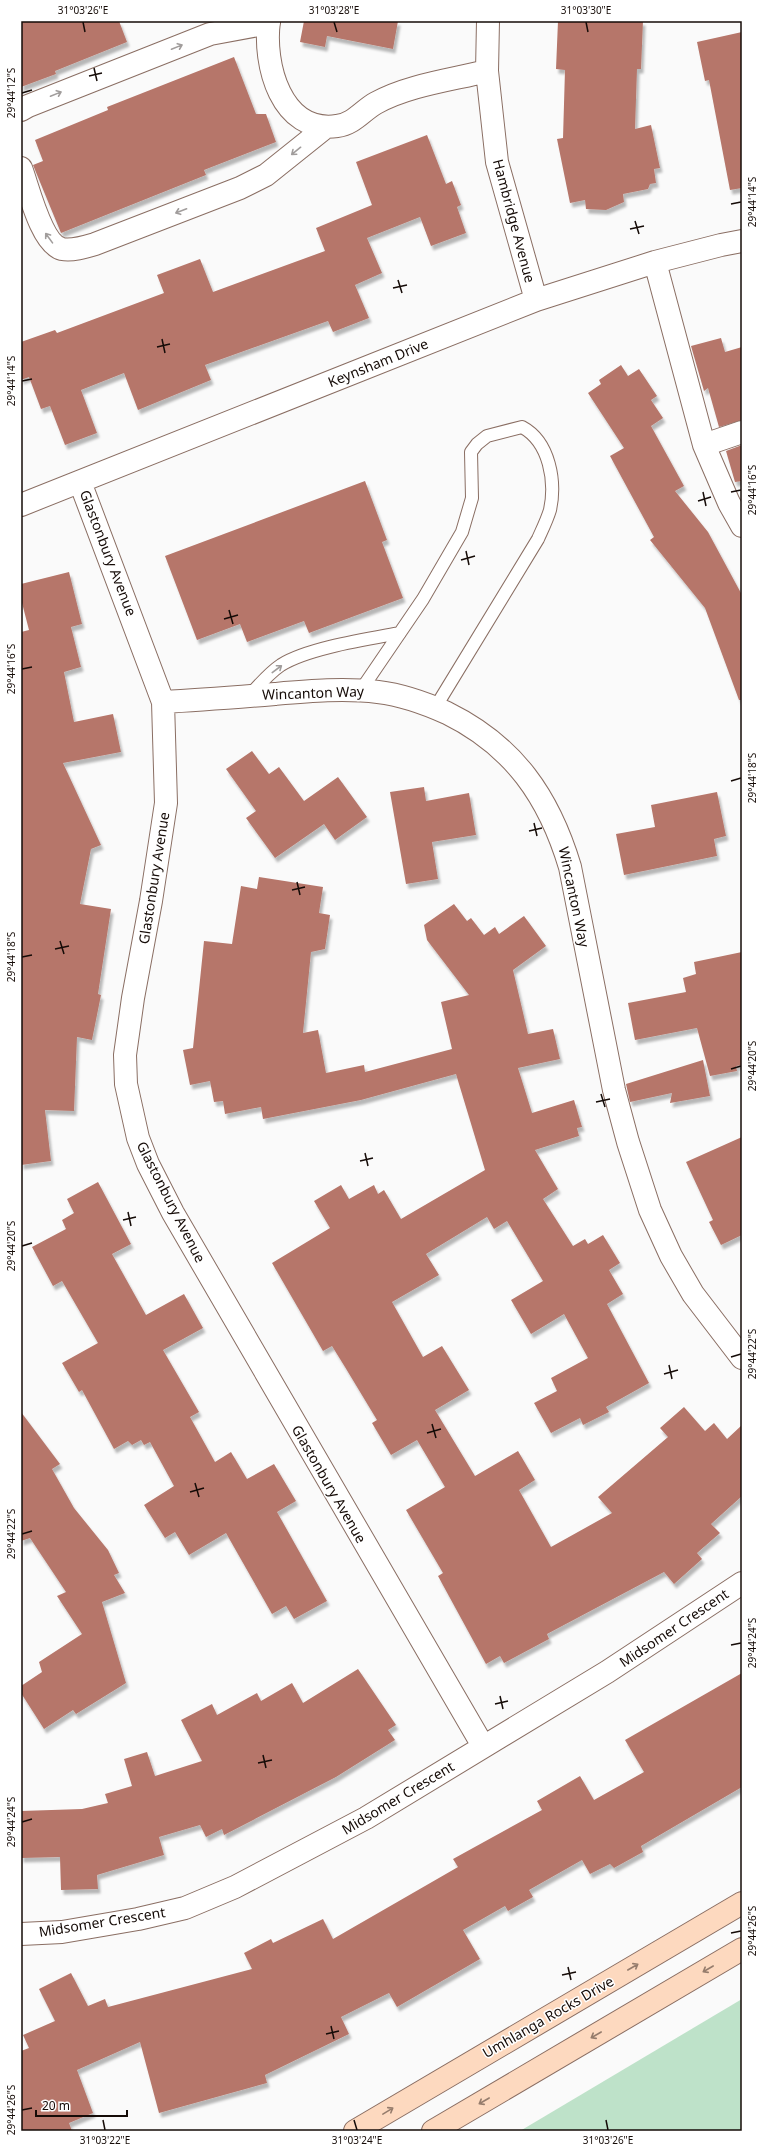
<svg xmlns="http://www.w3.org/2000/svg" width="763" height="2152" viewBox="0 0 763 2152" font-family="'Noto Sans',sans-serif">
<defs>
<filter id="shadow"><feDropShadow dx="2.5" dy="4.5" stdDeviation="1" flood-color="#0004"/></filter>
</defs>
<rect width="100%" height="100%" fill="#fafafa"/>
<path fill="#bee2c9" d="M742,1999V2131H520Z"/>
<path fill="#b6766a" filter="url(#shadow)" d="M21,21H119L127,42L55,71L56,74L21,87Z
M304,21H398L393,49L327,36L325,47L300,42Z
M558,21H643L641,69H637L635,129L651,125L660,168L654,169L656,183L650,184L648,189L623,194L624,202L606,210L586,209L585,200L570,203L557,139L563,138L565,70L556,69Z
M742,32V188L730,190L709,80L705,81L697,42Z
M234,57L256,114H266L276,142L204,170L206,175L61,233L33,165L43,161L35,140L108,110L107,107Z
M427,135L446,184L452,181L461,205L457,207L466,233L431,246L420,217L367,238L382,273L355,285L369,318L333,332L328,321L205,365L211,380L138,410L124,373L81,390L97,433L65,445L50,406L41,409L29,377L21,380V342L55,330L57,333L164,293L157,275L200,259L213,292L325,251L316,228L372,205L356,162Z
M721,338L725,352L742,347V420L719,427L708,388L704,391L691,346Z
M621,365L628,376L639,369L657,396L651,400L663,418L651,426L684,486L675,491L708,532L742,595V700H739L705,608L650,540L654,537L610,456L624,448L588,393L601,384L599,380Z
M742,445V481L735,482L726,451Z
M365,481L387,540L382,542L403,598L309,633L304,621L247,642L240,624L197,640L165,556Z
M69,572L82,624L71,627L81,667L64,672L74,722L113,714L121,752L63,763L101,845L91,849L80,904L111,909L98,994L101,995L92,1040L77,1037L74,1111L45,1110L51,1161L21,1165V632L29,630L21,599V584Z
M252,751L269,774L279,767L304,801L338,777L367,817L335,840L324,824L275,858L246,818L256,811L226,769Z
M424,787L426,801L469,793L476,835L432,842L438,879L406,884L390,792Z
M717,792L726,836L714,839L717,856L624,875L616,834L655,827L651,805Z
M259,877L323,887L319,913L330,915L325,949L311,952L303,1033L318,1030L326,1073L364,1065L365,1072L452,1049L441,1002L469,995L427,940L424,925L454,904L467,921L471,918L484,935L495,927L499,934L524,916L546,946L513,970L528,1034L553,1029L560,1059L518,1068L532,1113L574,1100L582,1127L577,1128L579,1136L535,1150L558,1189L543,1199L573,1246L585,1239L588,1244L603,1235L620,1263L609,1270L623,1294L607,1304L649,1383L606,1407L609,1412L583,1425L580,1418L551,1433L534,1403L557,1391L551,1378L588,1358L564,1314L531,1334L511,1300L543,1281L507,1221L494,1229L487,1217L426,1254L439,1275L392,1302L423,1357L442,1346L469,1390L435,1410L475,1476L518,1451L535,1480L519,1490L551,1547L612,1513L598,1497L668,1437L660,1428L684,1407L705,1431L714,1423L727,1439L742,1425V1496L711,1524L720,1533L697,1553L702,1559L674,1584L664,1572L547,1634L549,1639L504,1663L500,1656L486,1664L438,1576L443,1573L406,1510L445,1487L417,1440L391,1455L372,1423L377,1420L345,1367L332,1346L323,1351L272,1263L330,1228L314,1201L341,1185L349,1199L374,1185L378,1194L384,1190L401,1219L485,1170L456,1074L361,1100L263,1119L261,1107L225,1114L223,1101L214,1102L210,1081L190,1085L183,1050L193,1048L204,941L232,944L241,886L257,889Z
M742,952V1065L736,1066L737,1071L710,1076L697,1028L635,1040L628,1003L686,992L683,978L696,974L694,962Z
M703,1060L710,1096L670,1103L672,1093L630,1102L626,1084Z
M742,1137V1235L721,1245L709,1222L713,1220L686,1162Z
M98,1182L131,1244L112,1254L146,1315L184,1294L203,1328L163,1350L199,1412L190,1417L215,1462L231,1452L247,1479L274,1464L296,1501L277,1512L327,1601L294,1619L286,1606L272,1614L226,1533L189,1555L175,1532L165,1538L144,1505L174,1486L150,1442L144,1445L141,1440L132,1445L128,1441L114,1449L82,1390L79,1392L62,1363L98,1343L62,1281L53,1286L32,1247L66,1229L62,1220L74,1213L67,1199Z
M21,1412L60,1464L52,1469L74,1508L108,1550L119,1573L114,1575L125,1593L102,1602L126,1683L76,1714L73,1710L44,1729L21,1693V1686L42,1672L39,1662L82,1634L57,1596L66,1592L30,1538L21,1541Z
M358,1669L396,1725L388,1730L395,1740L336,1777L224,1835L222,1829L206,1837L200,1825L159,1837L164,1855L97,1875L98,1889L61,1890L60,1857L21,1858V1811L82,1809L108,1803L105,1794L132,1786L124,1759L147,1752L155,1776L202,1761L181,1720L212,1704L217,1715L257,1693L261,1701L292,1683L303,1703Z
M742,1673V1787L641,1846L643,1852L614,1868L610,1864L590,1874L582,1860L529,1890L533,1897L508,1911L505,1906L463,1930L480,1959L397,2007L389,1993L341,2017L349,2034L265,2075L267,2083L159,2113L140,2042L77,2070L93,2113L69,2123L72,2131H21V2051L29,2048L23,2035L55,2021L39,1989L71,1973L88,2006L105,1999L108,2007L252,1969L244,1953L271,1939L273,1943L323,1919L333,1939L458,1867L453,1859L542,1810L537,1801L580,1776L594,1800L644,1772L625,1740Z"/>
<g fill="none" stroke-linecap="round" stroke-linejoin="round">
<g stroke="#8a6e63" stroke-width="14">
<path id="lane" d="M361,690L423,599L462,532L472,498L471,452L477,444L487,436L522,427C550,442 556,482 550,510C547,520 542,530 538,539L435,708
M250,695C259,685 269,673 281,665C308,648 368,639 400,633"/>
</g>
<g stroke="#8a6e63" stroke-width="24">
<path id="street" d="M269,21C263,64 281,134 337,126C354,124 363,110 376,103C409,85 451,80 487,71
M488,21L487,71L497,162L536,300
M21,110L28,106L210,34L269,23
M21,168C28,186 41,244 62,249C72,251 85,247 95,244L240,188L266,175L326,127
M655,262L704,445L729,503L742,526
M704,445L742,432
M80,482L163,702L166,803L151,901L133,998L125,1055L126,1084L138,1138L148,1164L173,1213L483,1746
M21,505L536,300L655,262L721,245L742,241
M163,702C201,700 238,697 275,694C310,691 344,688 378,692C403,695 425,703 447,713C514,746 549,797 570,867L614,1090L628,1142L650,1210L671,1256L693,1294L742,1358
M21,1934L62,1932L138,1919L185,1908L235,1887L366,1818L607,1672L742,1583"/>
</g>
<g stroke="#8a6e63" stroke-width="24">
<path id="secondary" d="M355,2131L742,1903
M433,2131L742,1949"/>
</g>
<use href="#lane" stroke="#fff" stroke-width="12"/>
<use href="#street" stroke="#fff" stroke-width="22"/>
<use href="#secondary" stroke="#fdd9bf" stroke-width="22"/>
</g>
<defs><path id="oneway-shaft" d="M-6 0H5M1.5-3L5.5 0L1.5 3" fill="none" stroke-width="1.6" stroke-linecap="round" stroke-linejoin="round"/></defs>
<g stroke="#a19d9c">
<use href="#oneway-shaft" transform="translate(177 47) rotate(-22)"/>
<use href="#oneway-shaft" transform="translate(56 94) rotate(-22)"/>
<use href="#oneway-shaft" transform="translate(296 151) rotate(141)"/>
<use href="#oneway-shaft" transform="translate(181 211) rotate(159)"/>
<use href="#oneway-shaft" transform="translate(49 238) rotate(-126)"/>
<use href="#oneway-shaft" transform="translate(277 669) rotate(-37)"/>
</g>
<g stroke="#957c6c">
<use href="#oneway-shaft" transform="translate(633 1967) rotate(-30)"/>
<use href="#oneway-shaft" transform="translate(708 1969) rotate(150)"/>
<use href="#oneway-shaft" transform="translate(596 2035) rotate(150)"/>
<use href="#oneway-shaft" transform="translate(484 2101) rotate(150)"/>
<use href="#oneway-shaft" transform="translate(388 2111) rotate(-31)"/>
</g>
<path fill="none" stroke="#150b07" stroke-width="1.5" d="M83,22L85,32M334,22L337,32M586,22L588,32M94,68L97,81M89,76L102,73M22,93L32,90M731,204L741,202M635,221L639,234M630,229L644,226M398,280L402,293M393,288L407,285M162,339L165,353M157,347L170,344M22,381L32,379M703,492L706,506M731,492L741,490M698,501L711,497M466,551L469,565M461,560L475,556M229,610L233,624M224,619L238,615M22,669L32,667M731,781L741,778M534,823L537,836M529,831L542,828M297,882L300,895M292,890L305,887M60,941L64,954M55,949L69,946M22,957L32,955M731,1069L741,1066M601,1094L605,1107M596,1102L610,1099M365,1153L368,1166M360,1161L373,1158M128,1212L131,1226M123,1220L136,1217M22,1246L32,1243M731,1357L741,1354M669,1365L672,1379M664,1374L678,1370M432,1424L436,1438M427,1433L441,1429M195,1483L199,1497M190,1492L204,1488M22,1534L32,1531M731,1645L741,1643M500,1696L503,1709M495,1704L508,1701M263,1755L266,1768M258,1763L272,1760M22,1822L32,1819M731,1933L741,1931M568,1967L571,1980M562,1975L576,1972M331,2026L334,2039M326,2034L339,2031M22,2110L32,2108M103,2120L105,2130M354,2120L357,2130M606,2120L608,2130"/>
<g text-anchor="middle" stroke-width="3" stroke-linejoin="round" paint-order="stroke">
<g font-size="14" fill="#150b07" stroke="#fff">
<text transform="translate(514 221) rotate(75)" y="5">Hambridge Avenue</text>
<text transform="translate(378 363) rotate(-22)" y="5">Keynsham Drive</text>
<text transform="translate(108 553) rotate(69)" y="5">Glastonbury Avenue</text>
<text transform="translate(313 693) rotate(-2)" y="5">Wincanton Way</text>
<text transform="translate(154 878) rotate(-81)" y="5">Glastonbury Avenue</text>
<text transform="translate(574 897) rotate(78)" y="5">Wincanton Way</text>
<text transform="translate(171 1202) rotate(63)" y="5">Glastonbury Avenue</text>
<text transform="translate(329 1484) rotate(60)" y="5">Glastonbury Avenue</text>
<text transform="translate(674 1628) rotate(-34)" y="5">Midsomer Crescent</text>
<text transform="translate(398 1798) rotate(-31)" y="5">Midsomer Crescent</text>
<text transform="translate(102 1922) rotate(-9)" y="5">Midsomer Crescent</text>
<text transform="translate(548 2017) rotate(-30)" y="5">Umhlanga Rocks Drive</text>
</g>
</g>
<rect width="763" height="2152" fill="none" stroke="#ffffff" stroke-width="44"/>
<path d="M36 2110v6h91v-6" fill="none" stroke="#150b07" stroke-width="2"/>
<text x="42" y="2110" font-size="12" fill="#150b07" stroke="#ffffff" stroke-width="3" paint-order="stroke">20 m</text>
<rect x="22" y="22" width="719" height="2108" fill="none" stroke="#150b07" stroke-width="1.5"/>
<g font-size="10" text-anchor="middle" fill="#150b07">
<text x="83" y="14">31°03'26"E</text>
<text x="334" y="14">31°03'28"E</text>
<text x="586" y="14">31°03'30"E</text>
<text transform="translate(11 93) rotate(-90)" y="4">29°44'12"S</text>
<text transform="translate(752 202) rotate(-90)" y="4">29°44'14"S</text>
<text transform="translate(11 381) rotate(-90)" y="4">29°44'14"S</text>
<text transform="translate(752 490) rotate(-90)" y="4">29°44'16"S</text>
<text transform="translate(11 669) rotate(-90)" y="4">29°44'16"S</text>
<text transform="translate(752 778) rotate(-90)" y="4">29°44'18"S</text>
<text transform="translate(11 957) rotate(-90)" y="4">29°44'18"S</text>
<text transform="translate(752 1066) rotate(-90)" y="4">29°44'20"S</text>
<text transform="translate(11 1246) rotate(-90)" y="4">29°44'20"S</text>
<text transform="translate(752 1354) rotate(-90)" y="4">29°44'22"S</text>
<text transform="translate(11 1534) rotate(-90)" y="4">29°44'22"S</text>
<text transform="translate(752 1643) rotate(-90)" y="4">29°44'24"S</text>
<text transform="translate(11 1822) rotate(-90)" y="4">29°44'24"S</text>
<text transform="translate(752 1931) rotate(-90)" y="4">29°44'26"S</text>
<text transform="translate(11 2110) rotate(-90)" y="4">29°44'26"S</text>
<text x="105" y="2144">31°03'22"E</text>
<text x="357" y="2144">31°03'24"E</text>
<text x="608" y="2144">31°03'26"E</text>
</g>
</svg>
